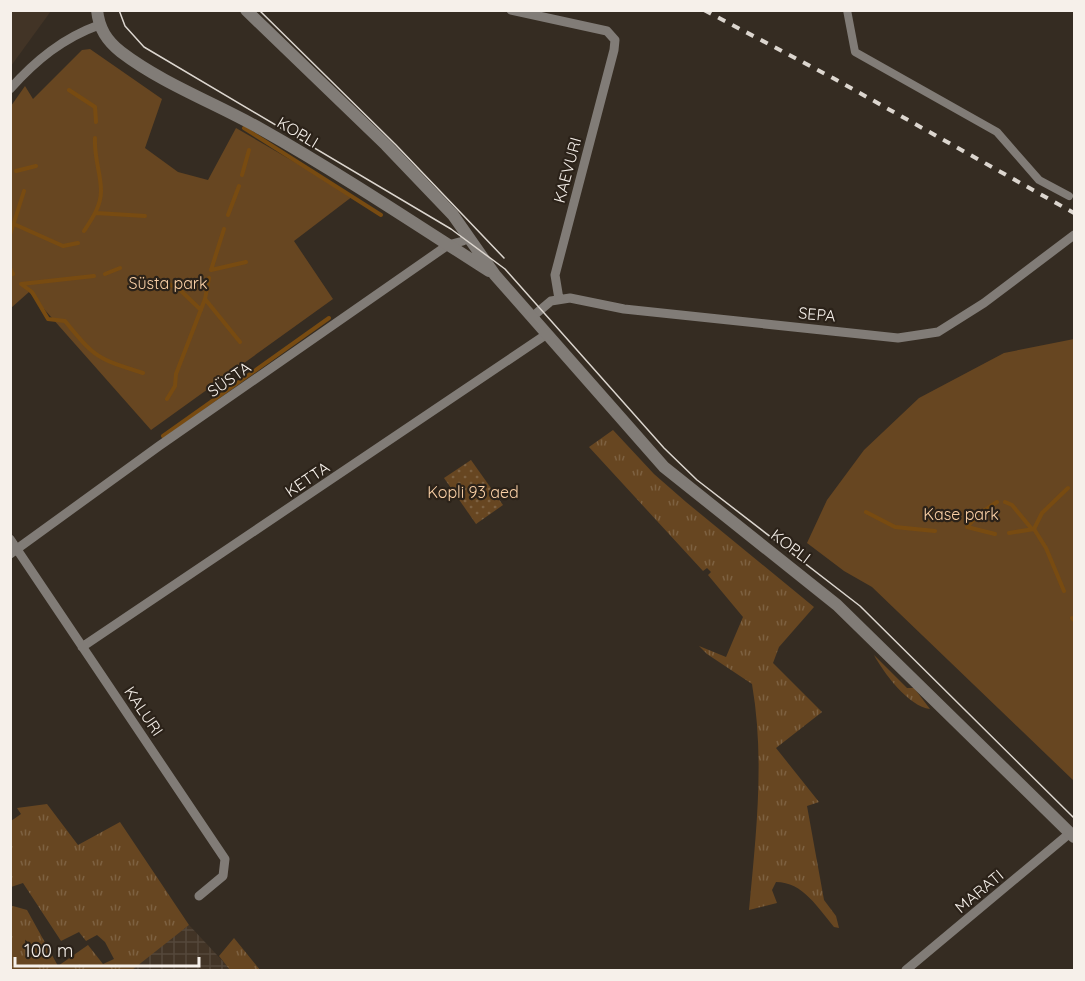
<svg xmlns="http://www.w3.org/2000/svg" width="1085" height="981" viewBox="0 0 1085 981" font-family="Quicksand,sans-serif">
<defs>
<pattern id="industrial-grid" width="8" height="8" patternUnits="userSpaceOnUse" patternTransform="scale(1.5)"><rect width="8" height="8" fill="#423426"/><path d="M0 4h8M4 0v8" fill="none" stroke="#55483b"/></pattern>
<pattern id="grass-tufts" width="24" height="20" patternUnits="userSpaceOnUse" patternTransform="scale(1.5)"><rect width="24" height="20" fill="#674621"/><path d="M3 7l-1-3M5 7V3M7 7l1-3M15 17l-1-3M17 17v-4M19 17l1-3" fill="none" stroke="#7d6141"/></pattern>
<pattern id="garden-dots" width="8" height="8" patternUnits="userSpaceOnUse" patternTransform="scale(1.5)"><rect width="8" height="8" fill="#674621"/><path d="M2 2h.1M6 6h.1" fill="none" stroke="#7d6141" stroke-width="1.8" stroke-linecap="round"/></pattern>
</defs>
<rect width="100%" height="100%" fill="#352c22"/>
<path fill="#423426" d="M11,10L51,11L11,66L10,11Z"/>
<path fill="url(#industrial-grid)" d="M189,925L231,970H127Z"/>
<path fill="url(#grass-tufts)" d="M613,430L654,474L686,502L814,607L779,647L773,663L822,712L776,748L819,802L807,806L824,900L836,916L839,928L834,927C818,908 803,882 776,882L772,890L777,903L749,910C756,835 765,759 752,684L707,654L699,646L726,657L743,617L708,575L711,572L707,568L703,571L589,447Z
M874,655L907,688H914L930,709C909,707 883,672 874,655Z
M47,804L78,845L120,822L189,925L132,970H11L10,907L13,906L27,910L58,966L88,945L103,964L114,959L105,942L97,935L86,941L79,932L61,941L23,883L11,887V821L21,814L17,808Z
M234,938L260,970H230L219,956Z"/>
<path fill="#674621" d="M90,49L162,99L145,148L178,172L208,180L236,128L353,196L294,241L333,299L151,430L29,292L11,308V106L25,86L33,99L82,50Z
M1074,339V781L872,587L844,571L807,543L827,500L864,450L919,398L1004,353Z"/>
<path fill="url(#garden-dots)" d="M471,460L503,505L476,524L444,478Z"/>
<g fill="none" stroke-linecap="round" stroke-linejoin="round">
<path stroke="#784b11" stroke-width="4" d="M69,90L95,107L96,122
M244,128L381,215
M16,171L36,166
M242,175L249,150
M96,213L145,216
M228,215L239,186
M16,225L63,246L78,243
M224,229L211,270L246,262
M84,231C92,219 101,206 101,191C101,173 94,159 95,138
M10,235L24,191
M10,268L13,274
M105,274L120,268
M167,283L180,290L201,310
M21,284L32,292L48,319L65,321C95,358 98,359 143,373
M21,284L94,276
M205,299L240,342
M167,399L175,386L176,374L205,299L209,278
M163,436L329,318
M1005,502L1012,505L1031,528
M866,512L895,527L935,531
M1034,529L1042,513L1068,488
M1009,533L1034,529L1046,548L1064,591
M995,534L967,527L979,514L997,502
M1072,618L1074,620"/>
<path stroke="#817c77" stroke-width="8" d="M847,10L855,52L997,132L1039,180L1069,196"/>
<path stroke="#817c77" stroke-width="9" d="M511,10L607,31L615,40L614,50L555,275L559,299
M10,89C36,60 63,38 99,25
M532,317L551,301L570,298L624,309L898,338L938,332L984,303L1074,235
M10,539L225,859L223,876L199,896
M10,554L159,446L448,245L463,241L467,234
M82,647L547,334
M906,970L1070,833"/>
<path stroke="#817c77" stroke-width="12" d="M97,10C99,29 107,41 121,52C163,84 215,103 261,129C339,173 414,223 489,271
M246,10L386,145L453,215L495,275L664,467L837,605L1074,837"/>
<path stroke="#dcd6cf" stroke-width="1.5" d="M119,10L125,26L144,47L451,229L505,269L664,448L697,480L860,606L1074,818
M259,10L396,145L504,258"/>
<path stroke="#dcd6cf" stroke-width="4" stroke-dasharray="8 8" stroke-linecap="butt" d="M704,10L833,78L1074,213"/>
</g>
<g text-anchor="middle" stroke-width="4.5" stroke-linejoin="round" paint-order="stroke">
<g font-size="16" fill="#f6f0ea" stroke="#2b2219">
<text transform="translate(298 132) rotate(31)" y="6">KOPLI</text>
<text transform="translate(567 170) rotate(-75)" y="6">KAEVURI</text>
<text transform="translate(817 314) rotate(5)" y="6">SEPA</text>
<text transform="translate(229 379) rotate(-35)" y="6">SÜSTA</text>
<text transform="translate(307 479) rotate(-34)" y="6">KETTA</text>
<text transform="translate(791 546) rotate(37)" y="6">KOPLI</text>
<text transform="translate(144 711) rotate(56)" y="6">KALURI</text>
<text transform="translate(979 891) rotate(-40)" y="6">MARATI</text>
</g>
<g font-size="16" fill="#fbd1a7" stroke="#2b2219">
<text x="168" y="289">Süsta park</text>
<text x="473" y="498">Kopli 93 aed</text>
<text x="961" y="520">Kase park</text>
</g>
</g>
<rect width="1085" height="981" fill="none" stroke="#f6f0ea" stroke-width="24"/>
<path d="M15 957v9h184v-9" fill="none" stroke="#f6f0ea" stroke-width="3"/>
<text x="24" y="957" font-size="18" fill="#f6f0ea" stroke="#2b2219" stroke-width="4.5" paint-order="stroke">100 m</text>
</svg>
